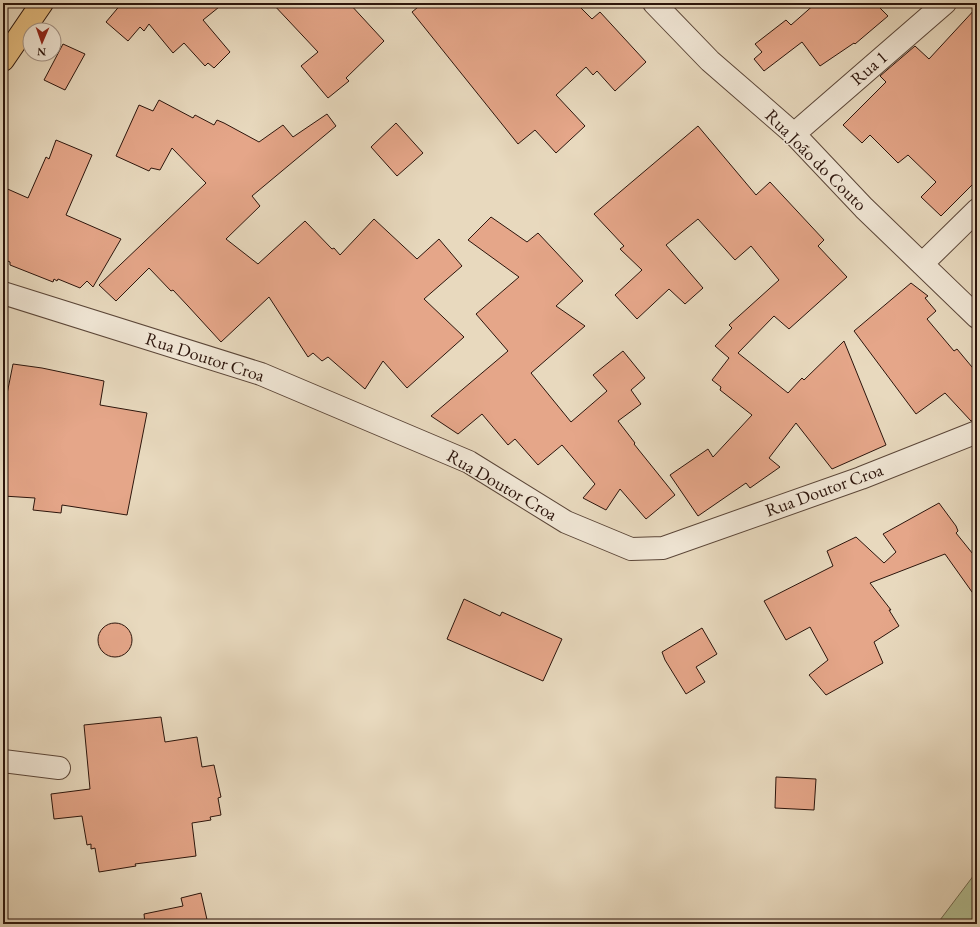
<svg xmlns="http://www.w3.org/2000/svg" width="980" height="927" viewBox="0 0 980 927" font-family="'EB Garamond',serif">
<rect width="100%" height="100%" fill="#e8d9be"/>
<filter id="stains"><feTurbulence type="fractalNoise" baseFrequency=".005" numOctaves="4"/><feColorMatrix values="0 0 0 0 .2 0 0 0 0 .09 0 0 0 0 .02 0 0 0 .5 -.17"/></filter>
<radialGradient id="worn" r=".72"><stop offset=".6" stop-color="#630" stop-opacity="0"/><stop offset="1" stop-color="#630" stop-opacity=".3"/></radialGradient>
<path fill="#b3c094" stroke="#706a50" d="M977,871V924H937Z"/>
<path fill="#e5a689" stroke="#2c150c" d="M122,3H224L203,20L230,52L214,68L208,63L205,66L184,43L173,53L149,24L144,31L140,27L128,41L106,22Z
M272,3H349L384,41L346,78L349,81L328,98L301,66L318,52Z
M423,3H576L592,19L600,12L646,62L615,91L597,71L593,75L586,67L556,95L585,126L556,153L535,130L518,144L412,12Z
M816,3H875L888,16L855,44L854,43L820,66L802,42L764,71L754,59L762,52L755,44L786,20L791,25Z
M977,7V180L941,216L921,197L936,182L908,155L898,163L870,135L862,143L843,125L886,82L880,76L915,46L929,59Z
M63,44L85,54L65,90L44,80Z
M159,100L193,118L195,115L214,125L217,120L224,123L259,142L283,125L293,137L327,114L336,126L252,196L260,206L226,239L258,264L305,221L332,249L334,248L340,255L374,219L417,259L439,239L462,266L424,299L464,337L407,388L383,361L365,389L328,357L322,361L313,353L308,357L269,297L221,342L188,306L173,290L171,291L149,268L116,301L99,285L206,183L172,148L160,170L151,168L149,171L116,156L139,105L153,111Z
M396,123L423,153L397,176L371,147Z
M698,126L756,195L770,182L824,240L818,246L847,277L789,329L774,316L738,353L788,393L802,378L804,380L844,341L886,445L832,469L796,423L769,458L780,467L750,488L746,483L698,516L670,475L708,449L713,457L752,415L720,390L721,387L712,380L729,358L715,346L732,328L729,325L779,280L751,246L735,260L698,219L666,245L703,288L685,304L669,289L637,319L615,295L642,270L620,249L624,246L594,214Z
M56,140L92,155L66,215L121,239L93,287L87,281L80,288L58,279L57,281L54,279L53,282L10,265V262L3,259V187L28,198L46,157L49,159Z
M491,217L527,242L538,233L583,281L556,306L585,326L531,373L571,422L607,391L593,375L623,351L645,378L631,390L641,404L618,421L635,443L634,444L675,495L646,519L620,489L606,510L583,498L595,484L562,445L538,465L515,439L508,445L482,414L458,434L431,416L508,351L476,314L519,277L468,240Z
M911,283L928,296L925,298L936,311L927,319L954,351L957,349L977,373V420L971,421L945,393L916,414L854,331Z
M13,364L42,368L104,381L100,405L147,413L127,515L62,505L61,513L33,510L35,498L3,496V414Z
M939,503L956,526L958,531L956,533L977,559V599L945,554L870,583L891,610H889L899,626L874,642L883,663L826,695L809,675L828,660L810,627L786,640L764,601L833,566L827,551L856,537L884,563L896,552L883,534Z
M464,599L500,616L502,612L562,639L543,681L447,639Z
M98 640a17 17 0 1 1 34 0a17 17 0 1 1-34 0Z
M702,628L717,654L696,667L705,682L686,694L665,660L662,652Z
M161,717L165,742L197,737L202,767L214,765L221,797L218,798L221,815L210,817L211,820L192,823L196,856L135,864L136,866L99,872L95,848L91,849V844L87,845L82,816L54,819L51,794L90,789L84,725Z
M776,777L816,779L814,810L775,808Z
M201,893L208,924H145L144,914L183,906L181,898Z"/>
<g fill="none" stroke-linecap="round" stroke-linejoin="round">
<g stroke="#5b4638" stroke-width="24">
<path id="minor" d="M654,3L710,61L794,134L864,208L977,317
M794,134L945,3
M922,264L977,210
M3,293L261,374L469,462L566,522L631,549L663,548L861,478L977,432
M3,761L59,768"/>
</g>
<g stroke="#2c150c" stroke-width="24">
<path id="major" d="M3,60L42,3"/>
</g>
<use href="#minor" stroke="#f0e6d5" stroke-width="22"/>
<use href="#major" stroke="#e4bc7f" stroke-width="22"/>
</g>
<g text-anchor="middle" stroke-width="3" stroke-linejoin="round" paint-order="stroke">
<g font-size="18" fill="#2c150c" stroke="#f0e6d5">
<text transform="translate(869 68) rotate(-41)" y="6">Rua 1</text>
<text transform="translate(816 160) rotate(45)" y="6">Rua João do Couto</text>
<text transform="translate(205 357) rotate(18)" y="6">Rua Doutor Croa</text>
<text transform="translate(502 485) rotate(30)" y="6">Rua Doutor Croa</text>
<text transform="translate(824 490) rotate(-20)" y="6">Rua Doutor Croa</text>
</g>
</g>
<rect width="980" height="927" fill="none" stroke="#e8d9be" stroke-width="16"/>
<rect x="4" y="4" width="972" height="919" fill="none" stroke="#2c150c" stroke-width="2"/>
<rect x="8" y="8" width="964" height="911" fill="none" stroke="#2c150c"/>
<g transform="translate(42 42) rotate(182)"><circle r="19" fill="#f0e6d5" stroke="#a29285"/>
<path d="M0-3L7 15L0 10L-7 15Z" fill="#8f2418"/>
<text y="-6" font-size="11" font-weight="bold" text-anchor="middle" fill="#2c150c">N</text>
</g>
<rect width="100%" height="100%" filter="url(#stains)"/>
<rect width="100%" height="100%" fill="url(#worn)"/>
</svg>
